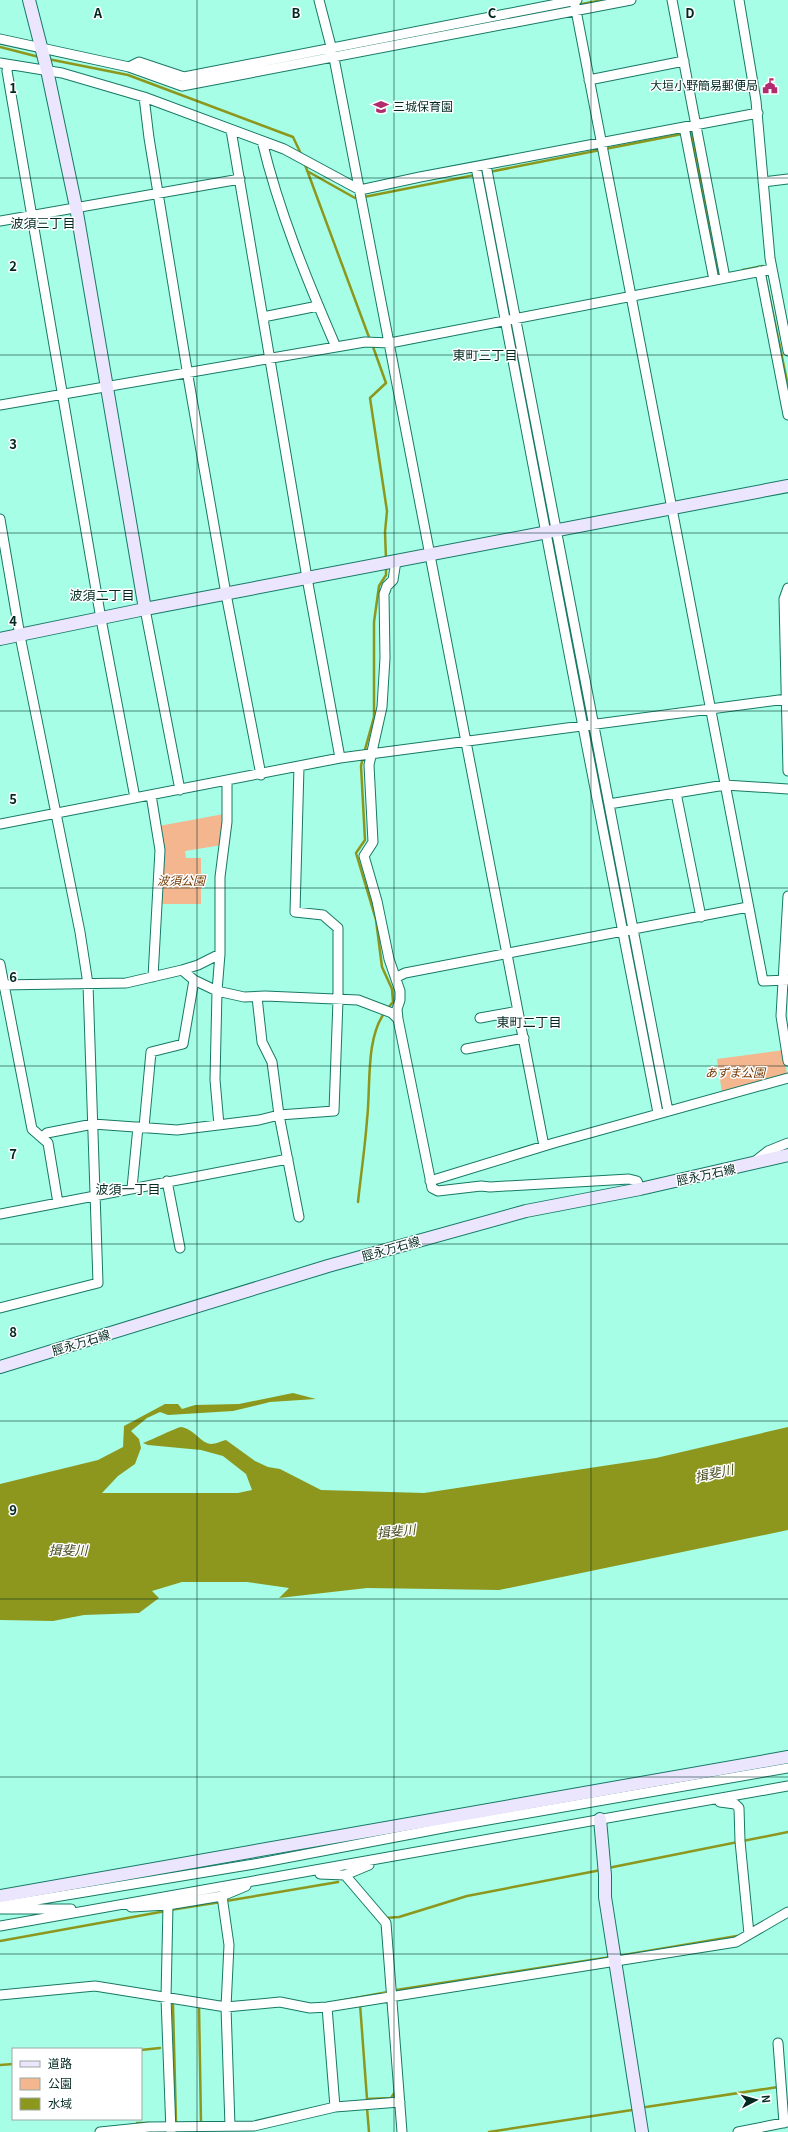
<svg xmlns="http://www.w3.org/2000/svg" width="788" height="2132" viewBox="0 0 788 2132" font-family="Georgia,'Noto Sans JP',serif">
<rect width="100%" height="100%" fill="#a6fee6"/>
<path fill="#f4b68e" d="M224,814L222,845L185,851L186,858H201V904H159V826Z
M784,1050L787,1076L722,1093L717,1059Z"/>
<path fill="#8d971d" d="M293,1393L316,1399L270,1402L233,1411L168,1415L160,1412L147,1418L131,1431L139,1439L141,1448L135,1464L118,1476L102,1493H238L252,1490L246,1474L223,1456L201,1450L148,1445L143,1443C149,1441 178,1427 181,1427C194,1429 202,1444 211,1444C216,1444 221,1441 226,1440L255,1461L268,1467L280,1469L321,1490L424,1493L656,1458L788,1427V1530L499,1590L367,1588L279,1598L289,1588L247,1582H182L152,1591L159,1598L139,1613L84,1615L53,1621L0,1620V1484L98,1460L123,1447L124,1426L165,1404H178L182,1409L195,1405L239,1404Z"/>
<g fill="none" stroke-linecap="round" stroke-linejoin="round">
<path stroke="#8d971d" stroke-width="2.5" d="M497,20L603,0
M0,47L39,57
M48,59L128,75L293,137L302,156
M687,133L691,132L718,276L721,275
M605,149L682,134
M304,162L370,340
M307,171L355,198H359
M479,174L600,150
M364,197L475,175
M743,270L763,266L788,386
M372,344L386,383L370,398L387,511L385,532L386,559
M364,753L374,717V622L379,586L386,575V566
M363,757L361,766L365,840L356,853L376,920L382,967L392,989L393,1002L388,1008
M358,1202C361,1174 365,1147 367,1120C371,1087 365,1039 385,1012
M608,1868L788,1832
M226,1901L338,1882
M170,1910L221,1902
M385,1918L399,1917L467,1896L601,1870
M0,1941L166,1911
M618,1956L737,1936
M396,1990L611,1957
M339,2001L388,1992
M360,2004L367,2099L391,2098L395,2092
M173,2005L176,2123H178
M199,2006L201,2123
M141,2050L160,2048
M0,2065L13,2064
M646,2107L778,2087
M367,2108L369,2132
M137,2123H150
M489,2132L632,2110"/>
<g stroke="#177965" stroke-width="11">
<path id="street" d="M319,0L334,58L544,1146
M574,0L763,981L788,980
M672,0L725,278
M739,0L756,101L770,258L788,351
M0,39L129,67L139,62L184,77L577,0
M0,63L62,73L144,97L284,149L360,190L420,177L758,113
M8,65L7,71L101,619L135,798
M129,67L182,86L631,0
M589,80L684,61
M144,97L149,138L189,382L226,594L261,775
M684,127L714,280
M231,130L307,578L340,758
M262,141C279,212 307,280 336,347
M486,165L668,1111
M476,167C535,482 597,798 658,1113
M763,182L788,179
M0,221L240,179
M760,271L788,415
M263,317L318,306
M0,405L365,342L390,343L772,269
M0,519L20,636L80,932L88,984L98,1283L0,1308
M396,561L393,580L387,586L384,594L385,658L382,707L369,765L373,842L364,856L377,901L389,959L400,991V1000L397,1009L398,1019
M788,588L784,599L788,771
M145,609L180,790
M676,793L701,917
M151,795L160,850L153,977
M609,804L725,785L788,789
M0,824L340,758L786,699
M788,896L781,1016L788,1061
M0,964L32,1129L48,1143L58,1203
M182,970L198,965L220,954
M397,977L405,973L748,907
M0,985L126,983L182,970L194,980L217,991L244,997L265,996L358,1000L392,1013L398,1019L432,1188L438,1191L481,1186L490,1187L629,1179L637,1181L640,1189
M257,997L262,1042L272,1062L279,1115L299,1217
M480,1018L518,1011
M466,1049L524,1038
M219,1125L215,1080L217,991L220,954V877L227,822V781
M144,1127L151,1052L183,1044L194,980
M42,1138L47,1133L93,1124L177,1130L259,1120L279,1115L334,1111L338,1000V928L323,915L295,912L299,767
M754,1162L768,1151L788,1143
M167,1181L180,1248
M430,1181L554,1143L788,1078
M132,1188L138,1127
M0,1214L288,1159
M720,1799V1802L735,1804L739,1808L740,1841L749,1934
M320,1874L345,1875L369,1865
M345,1875L386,1923L402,2132
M168,1905L166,1998L171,2132
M0,1906L254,1864L448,1827L788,1768
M131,1907L168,1905L222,1896
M1,1909H71
M0,1926L788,1786
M0,1995L95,1986L226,2007L280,2002L310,2008L327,2007L736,1942L788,1912
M327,2007L335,2107
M778,2043L784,2123
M230,2126L226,2007L229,1945L222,1896L246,1886
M100,2132L149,2127L254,2126L335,2107L400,2102
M738,2132L788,2122"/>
</g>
<g stroke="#177965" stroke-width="14">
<path id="secondary" d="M145,609L788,486
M0,639L145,609L76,207L47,70L29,0
M0,1367L328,1266L526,1211L640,1189L788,1155
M600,1819L605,1875V1897L642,2132
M0,1896L788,1757"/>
</g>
<use href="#street" stroke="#fff" stroke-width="9"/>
<use href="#secondary" stroke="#ebe5fd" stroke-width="12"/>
</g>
<path fill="none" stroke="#022921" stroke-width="1" stroke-opacity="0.55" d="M197,0V2132M394,0V2132M591,0V2132M0,178H788M0,355H788M0,533H788M0,711H788M0,888H788M0,1066H788M0,1244H788M0,1421H788M0,1599H788M0,1777H788M0,1954H788"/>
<defs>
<g id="civic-bare" transform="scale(1.2)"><path d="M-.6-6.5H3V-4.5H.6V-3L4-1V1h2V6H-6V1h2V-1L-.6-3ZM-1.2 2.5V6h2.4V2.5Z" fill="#b22b6f" stroke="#fff" stroke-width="2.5" paint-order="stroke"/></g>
<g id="school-bare" transform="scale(1.2)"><path d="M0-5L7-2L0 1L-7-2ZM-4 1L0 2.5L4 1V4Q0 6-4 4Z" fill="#b22b6f" stroke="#fff" stroke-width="2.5" paint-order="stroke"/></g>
</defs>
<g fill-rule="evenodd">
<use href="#civic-bare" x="770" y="86"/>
<use href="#school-bare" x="381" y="107"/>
</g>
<g text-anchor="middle" stroke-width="3" stroke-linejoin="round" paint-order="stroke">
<g font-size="12" fill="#022921" stroke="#fff" text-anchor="end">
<text x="758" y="90">大垣小野簡易郵便局</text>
<text x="393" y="111" text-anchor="start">三城保育園</text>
</g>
<g font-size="12" font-style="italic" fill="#733903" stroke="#fff">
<text x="181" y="885">波須公園</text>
<text x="735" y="1077">あずま公園</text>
</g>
<g font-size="12" fill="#022921" stroke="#fff">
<text transform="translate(706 1175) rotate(-12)" y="4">脛永万石線</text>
<text transform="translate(391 1249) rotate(-16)" y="4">脛永万石線</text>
<text transform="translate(81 1343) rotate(-17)" y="4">脛永万石線</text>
</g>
<g font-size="13" fill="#022921" stroke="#fff">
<text x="43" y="228">波須三丁目</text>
<text x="485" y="360">東町三丁目</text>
<text x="102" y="600">波須二丁目</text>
<text x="529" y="1027">東町二丁目</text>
<text x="128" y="1194">波須一丁目</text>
</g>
<g font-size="13" font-style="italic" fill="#494e20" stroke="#fff">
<text transform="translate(714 1473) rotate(-12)" y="5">揖斐川</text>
<text transform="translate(396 1531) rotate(-6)" y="5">揖斐川</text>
<text x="68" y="1555">揖斐川</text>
</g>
</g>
<g font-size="13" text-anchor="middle" font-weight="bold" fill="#022921" stroke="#fff" stroke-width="3" stroke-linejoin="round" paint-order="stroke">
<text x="98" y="18">A</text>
<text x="296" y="18">B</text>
<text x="492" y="18">C</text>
<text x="690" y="18">D</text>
<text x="13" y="93">1</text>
<text x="13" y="271">2</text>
<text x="13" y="449">3</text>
<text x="13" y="626">4</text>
<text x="13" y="804">5</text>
<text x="13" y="982">6</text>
<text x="13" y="1159">7</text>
<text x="13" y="1337">8</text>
<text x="13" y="1515">9</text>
</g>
<rect x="12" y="2048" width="130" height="72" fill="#ffffff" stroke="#9aa9a6"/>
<rect x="20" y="2061" width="20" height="6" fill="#ebe5fd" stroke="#9aa9a6"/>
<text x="48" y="2068" font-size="12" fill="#022921">道路</text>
<rect x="20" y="2078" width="20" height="12" fill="#f4b68e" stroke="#9aa9a6"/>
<text x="48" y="2088" font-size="12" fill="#022921">公園</text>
<rect x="20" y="2098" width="20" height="12" fill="#8d971d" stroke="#9aa9a6"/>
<text x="48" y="2108" font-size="12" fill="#022921">水域</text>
<g transform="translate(756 2100) rotate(84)" stroke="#ffffff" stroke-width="3" paint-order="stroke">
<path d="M0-3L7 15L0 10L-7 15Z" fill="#022921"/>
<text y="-6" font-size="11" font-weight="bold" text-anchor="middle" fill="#022921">N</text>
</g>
</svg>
